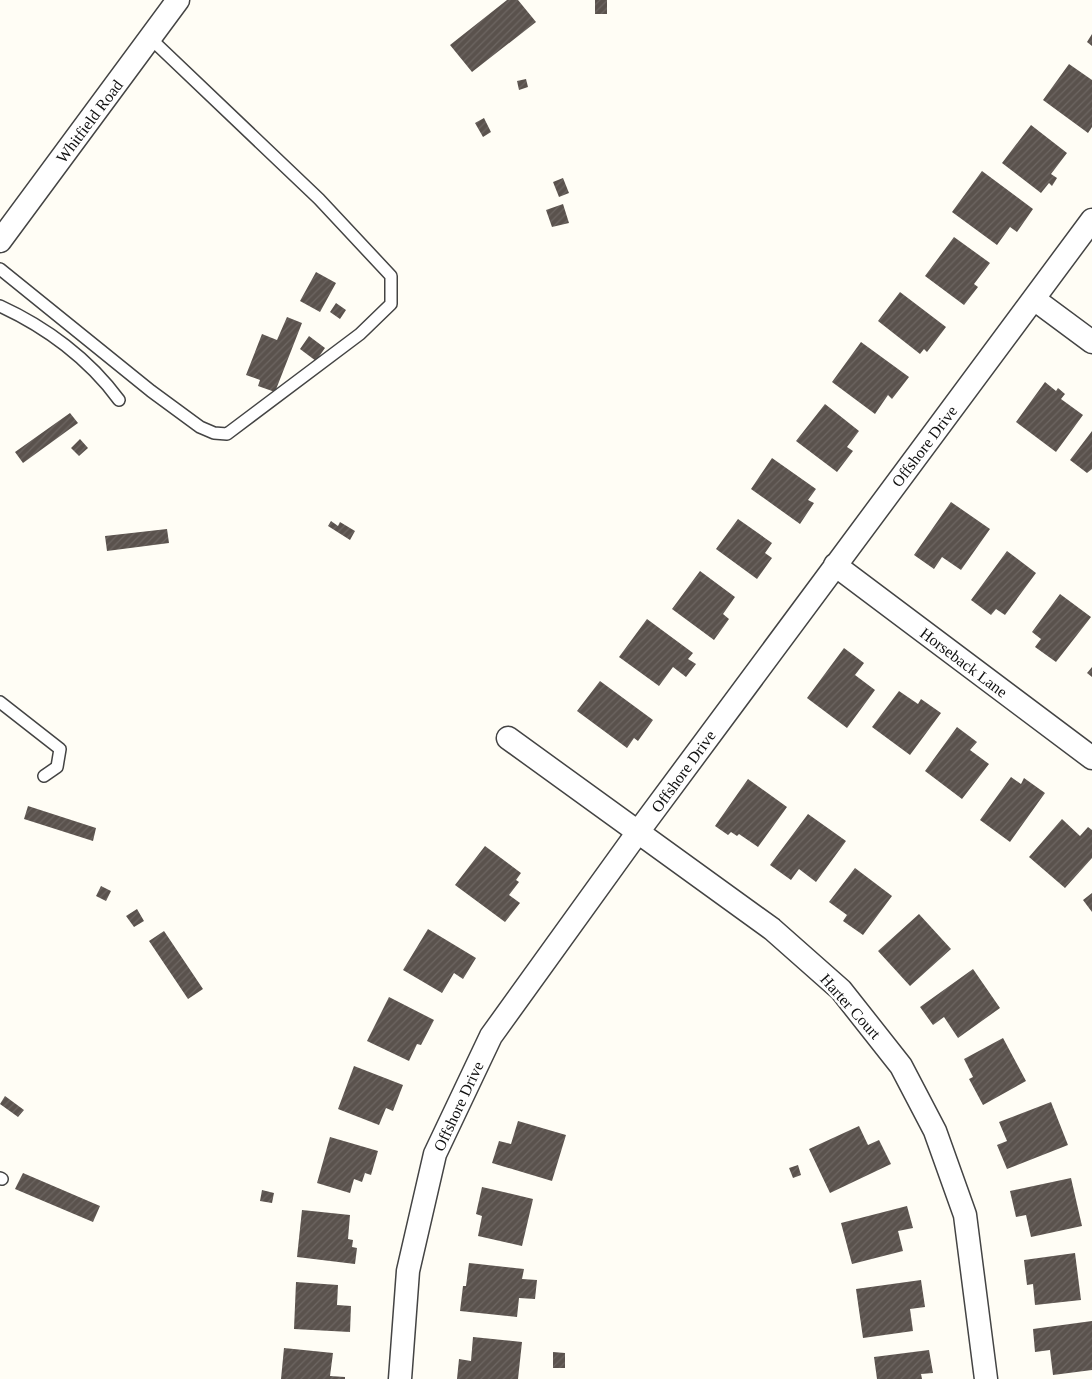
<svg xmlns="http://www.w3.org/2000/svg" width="1092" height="1379" viewBox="0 0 1092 1379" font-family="'Times New Roman',serif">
<defs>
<pattern id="building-hatch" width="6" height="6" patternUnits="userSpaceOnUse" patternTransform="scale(1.25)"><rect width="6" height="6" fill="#5a524d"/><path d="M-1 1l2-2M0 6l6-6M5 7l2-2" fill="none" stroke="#6d6662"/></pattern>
</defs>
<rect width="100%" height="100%" fill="#fffdf5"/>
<path fill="url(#building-hatch)" d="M507,0H518L536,22L472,72L450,45Z
M595,0H607V14H595Z
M1092,34V46L1087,42Z
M1069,64L1092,80V127L1088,133L1043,100Z
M526,79L528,87L519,90L517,81Z
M484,118L491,132L483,137L475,123Z
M1031,125L1067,153L1051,174L1057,178L1052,186L1049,183L1041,193L1002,163Z
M982,171L1033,209L1017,232L1010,227L997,245L952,212Z
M563,178L569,193L559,197L553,182Z
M563,204L569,223L552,227L546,210Z
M954,237L990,263L974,284L978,287L964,305L925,276Z
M316,272L336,283L320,312L300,301Z
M900,292L946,327L927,352L924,349L920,354L878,321Z
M336,303L346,310L340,319L330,312Z
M287,317L302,323L275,392L258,386L260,380L246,375L262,334L277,340Z
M309,336L325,348L316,361L300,349Z
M861,342L909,377L892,399L888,395L875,414L832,382Z
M1045,382L1056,391L1058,388L1065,394L1061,399L1083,415L1056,452L1016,422Z
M825,404L859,431L847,447L853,451L837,472L796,441Z
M70,413L78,423L23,463L15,452Z
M1092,431V469L1087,473L1070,460Z
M80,439L88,448L79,456L71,448Z
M772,458L816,489L808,500L814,503L800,524L751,489Z
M951,502L990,529L961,570L942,557L934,569L914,555Z
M738,519L772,543L765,553L772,558L757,579L716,549Z
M331,521L338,526L340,522L355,531L350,540L328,526Z
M167,529L169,543L107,551L105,536Z
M1007,551L1036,573L1005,615L996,609L991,615L971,600Z
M700,571L735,597L723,614L729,619L714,640L672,609Z
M1060,594L1091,617L1056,662L1035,647L1041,639L1032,632Z
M647,619L693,653L688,659L696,664L686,677L673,667L659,686L619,657Z
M844,648L864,663L855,675L875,690L847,728L807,698Z
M1092,667V677L1087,673Z
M600,681L653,720L638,741L634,738L627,748L577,711Z
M899,691L918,704L921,699L941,713L910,755L872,727Z
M957,727L977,742L970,750L989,764L962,799L925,771Z
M1011,777L1021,784L1024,778L1045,793L1010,842L980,820Z
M748,779L787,807L758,847L739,834L737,836L731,832L728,835L715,826Z
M28,806L96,828L93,841L24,819Z
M808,814L846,841L816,882L799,869L791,880L770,865Z
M1062,819L1080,836L1088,827L1092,830V858L1065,888L1029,857Z
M485,846L521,873L516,880L519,882L509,895L520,903L505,922L455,885Z
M855,868L892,896L863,935L843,921L847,915L829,902Z
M101,886L111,891L106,901L96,896Z
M1092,893V912L1083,900Z
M137,909L144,921L134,927L126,916Z
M919,914L951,949L910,986L878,951Z
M428,929L476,958L463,979L454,973L442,993L403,970Z
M164,931L203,989L188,999L149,941Z
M973,969L1000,1008L958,1038L944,1017L933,1025L920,1007Z
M389,997L434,1020L421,1045L417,1044L409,1061L367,1041Z
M1003,1038L1026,1081L983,1105L969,1079L973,1077L964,1059Z
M354,1066L403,1085L393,1111L386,1108L379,1125L338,1109Z
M5,1096L24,1110L18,1117L0,1104Z
M1051,1102L1068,1145L1007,1169L997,1145L1007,1141L999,1122Z
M518,1121L566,1135L552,1181L492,1163L499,1141L511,1144Z
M859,1126L868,1145L879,1140L891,1164L830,1193L809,1149Z
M330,1137L378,1151L371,1175L365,1173L362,1182L354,1179L350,1193L317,1183Z
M798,1165L801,1175L793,1178L789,1168Z
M23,1173L100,1206L93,1222L15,1189Z
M1071,1178L1082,1226L1031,1237L1026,1215L1016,1217L1010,1191Z
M482,1187L533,1199L522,1246L478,1236L482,1216L476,1214Z
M262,1190L274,1193L272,1203L260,1201Z
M907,1206L913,1228L898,1231L903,1251L852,1264L841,1223Z
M302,1210L350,1215L348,1239L353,1240L352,1247L357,1248L355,1264L297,1257Z
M1075,1253L1081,1300L1035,1305L1033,1284L1027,1285L1024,1260Z
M469,1263L524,1269L522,1279L537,1280L535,1299L519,1298L517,1317L460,1311L463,1286H466Z
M921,1280L925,1307L910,1309L913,1331L863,1338L856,1289Z
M296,1282L338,1285L337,1305L351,1306L350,1332L294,1329Z
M1092,1321V1370L1053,1375L1050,1350L1035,1352L1033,1329Z
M473,1337L522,1342L518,1379H457L459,1359L471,1361Z
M284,1348L333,1353L330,1376L345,1377V1379H281Z
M929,1350L933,1373L921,1374L922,1379H877L874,1357Z
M553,1352L565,1353V1368H553Z"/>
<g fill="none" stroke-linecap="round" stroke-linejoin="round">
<g stroke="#444" stroke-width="14">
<path id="service" d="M0,269L151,391L200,427L214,433L227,434L360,334L391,304V276L319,199L150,38
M0,306C46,327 89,359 119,400
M0,702L60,749L57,767L44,776
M0,1178L2,1179"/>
</g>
<g stroke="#444" stroke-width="25">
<path id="minor" d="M0,241L178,0
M1034,299L1092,342
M835,565L1092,758
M508,738L772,929L841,990L901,1066L935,1131L965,1215L986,1379
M400,1379L408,1271L435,1154L491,1036L638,832L1092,220"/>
</g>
<use href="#service" stroke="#fff" stroke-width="11"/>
<use href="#minor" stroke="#fff" stroke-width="22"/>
</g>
<g text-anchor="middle" stroke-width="5" stroke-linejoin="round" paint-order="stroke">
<g font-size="16" fill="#111" stroke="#fff">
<text transform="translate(89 121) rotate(-53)" y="6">Whitfield Road</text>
<text transform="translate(924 446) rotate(-53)" y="6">Offshore Drive</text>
<text transform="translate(964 662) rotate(37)" y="6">Horseback Lane</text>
<text transform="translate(683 771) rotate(-54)" y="6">Offshore Drive</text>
<text transform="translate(851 1006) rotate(48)" y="6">Harter Court</text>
<text transform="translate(458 1106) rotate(-65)" y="6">Offshore Drive</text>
</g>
</g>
</svg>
